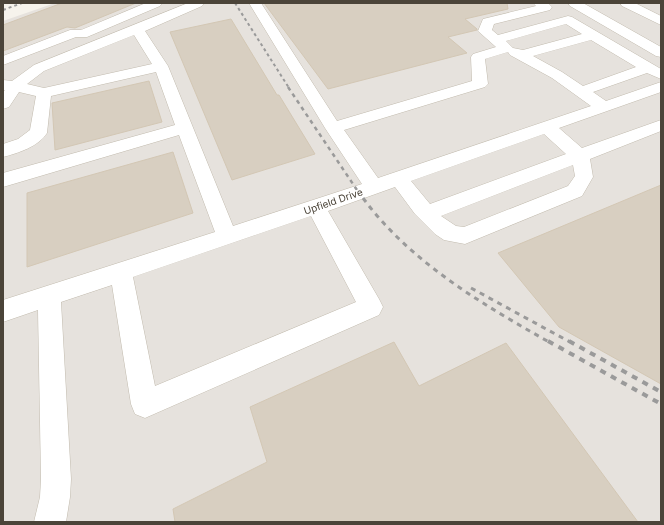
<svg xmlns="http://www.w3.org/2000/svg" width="664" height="525" viewBox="0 0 664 525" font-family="Inter,sans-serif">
<rect width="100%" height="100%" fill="#f6f3ec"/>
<path fill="#e6e2dd" d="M55,3H661V522H3V21Z"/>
<path fill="#d8cfc1" stroke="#d3c7b4" d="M62,3H136L75,28L67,27L3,51V25Z
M264,3H507L508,9L465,19L477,29V30L448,37L467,53L328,89Z
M231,19L277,95H279L315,154L232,180L170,32Z
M149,81L162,122L55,150L52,103Z
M173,152L193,213L27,267V193Z
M661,185V384L559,327L498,253Z
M394,342L419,386L506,343L638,522H175L173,509L267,462L250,407Z"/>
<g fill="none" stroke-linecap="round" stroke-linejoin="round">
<g stroke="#c2bbae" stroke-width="1">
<path id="minor" d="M146,3H162L160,6L87,37H76L3,65V56L70,30H81Z
M188,3H204L202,6L145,31L168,66L233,226L362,184L325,128L249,3H261L337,121L472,81L471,57L473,54L496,47L478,31L483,19L536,6L533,3H548L552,7L550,10L494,24L492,30L498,35L568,16L572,17L661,69V79L647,73L593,92L606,101L661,82V92L559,128L582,148L661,120V131L590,159L593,177L582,196L465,244L444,240L435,234L415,214L395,187L328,211L379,299L383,307L379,315L145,418L135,414L131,404L112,285L61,302L71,479L70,497L66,522H34L40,497L41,479L38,310L3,322V300L215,232L179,135L3,187V173L175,125L156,72L51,96L47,133C38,147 18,153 3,157V144L18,139L30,130L36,96L19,92L9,107L3,109V92L5,90H3V80L12,81L34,65ZM566,24L582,34L523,50L513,48L506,41ZM134,35L152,64L44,88L27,84L44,71ZM591,40L636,67L583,86L562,72L533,56ZM508,52L510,55L552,78L591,106L378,178L344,130L485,87L488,84L485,59ZM544,134L566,154L430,204L411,181ZM573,165L575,176L568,186L464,227L456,226L441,216ZM311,216L356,302L155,386L133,277Z
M568,3H583L661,47V57L656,56L570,6Z
M620,3H635L661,16V25L622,6Z"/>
</g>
<use href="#minor" fill="#fff" fill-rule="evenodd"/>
<path stroke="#9a9a9a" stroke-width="2" stroke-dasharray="3 3" stroke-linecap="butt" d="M235,3L289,88
M3,10L22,3"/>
<path stroke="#9a9a9a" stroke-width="2.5" stroke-dasharray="4 4" stroke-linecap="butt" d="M288,87L363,199"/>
<path stroke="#9a9a9a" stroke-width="3" stroke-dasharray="5 5" stroke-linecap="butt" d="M363,198C410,262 482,304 549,342
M471,288L570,342"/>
<path stroke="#9a9a9a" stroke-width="4" stroke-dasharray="6 6" stroke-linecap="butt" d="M548,341L661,404
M569,341L661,392"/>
</g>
<g text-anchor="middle" stroke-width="3" stroke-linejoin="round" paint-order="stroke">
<g font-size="10" fill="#4b4439" stroke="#fff">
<text transform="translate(333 201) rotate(-19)" y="4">Upfield Drive</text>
</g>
</g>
<rect width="664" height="525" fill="none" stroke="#4b4439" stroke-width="8"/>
</svg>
